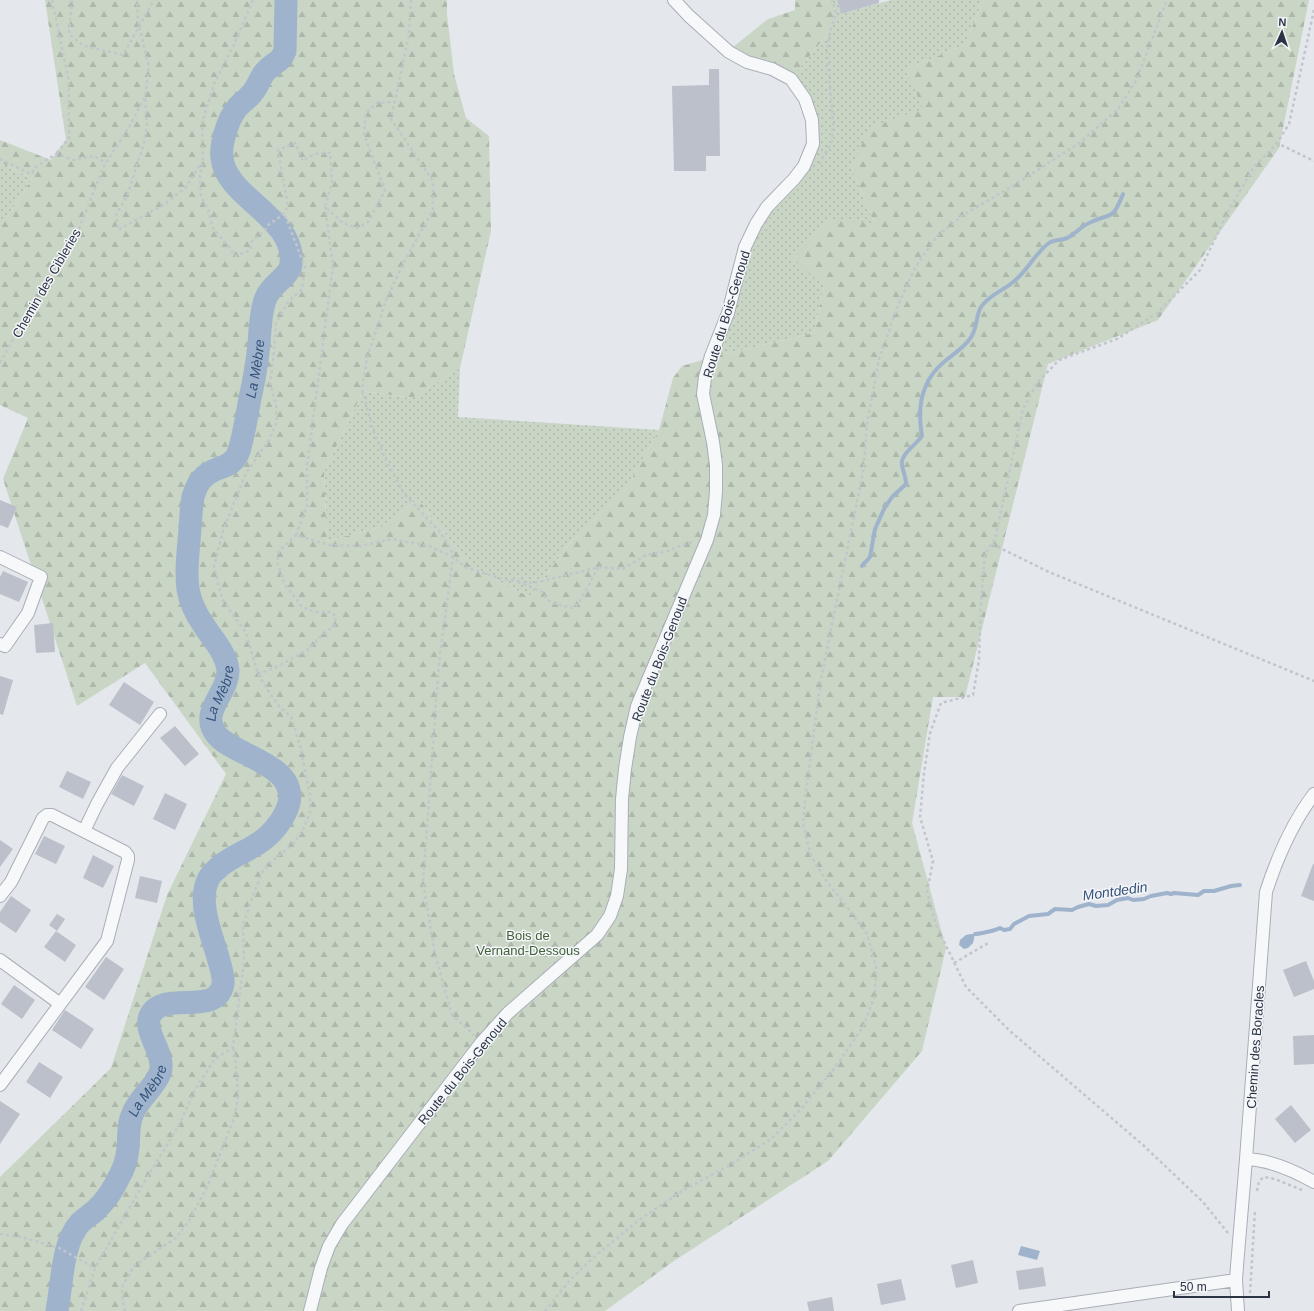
<svg xmlns="http://www.w3.org/2000/svg" width="1314" height="1311" viewBox="0 0 1314 1311" font-family="Helvetica,sans-serif">
<defs>
<pattern id="grass-dots" width="8" height="8" patternUnits="userSpaceOnUse"><rect width="8" height="8" fill="#c9d6c5"/><path d="M2 2h.1M6 6h.1" fill="none" stroke="#adb8ab" stroke-width="1.8" stroke-linecap="round"/></pattern>
<pattern id="forest-firs" width="22" height="20" patternUnits="userSpaceOnUse"><rect width="22" height="20" fill="#c9d6c5"/><path d="M5 1l3.5 6h-7zM16 11l3.5 6h-7z" fill="#adb8ab"/></pattern>
</defs>
<rect width="100%" height="100%" fill="#e4e7ec"/>
<path fill="url(#grass-dots)" d="M832,0H837L841,14L891,0H984L982,2L965,45L906,69L924,109L852,168L874,223L793,258L824,286L814,333L716,356L750,249L760,226L818,145L793,76L830,31L836,14Z
M0,162L32,179L0,228Z
M460,368L458,417L659,430L626,489L569,544L530,597L472,568L418,499L381,527L327,541L324,472L363,391L412,398Z"/>
<path fill="url(#forest-firs)" d="M45,0H447V14L454,74L466,118L489,136L491,231L460,368L412,398L363,391L324,472L327,541L381,527L418,499L472,568L530,597L569,544L626,489L659,430L673,378L682,366L716,356L814,333L824,286L793,259L830,220L874,223L852,168L869,127L923,109L906,69L965,45L982,2L984,0H1309L1279,148L1158,320L1048,364L965,697H933L912,823L946,948L922,1051L828,1161L674,1261L605,1311H0V1177L111,1068L167,895L226,774L145,663L77,706L3,479L28,418L0,405V228L32,179L0,162V140L51,160L66,140Z
M795,0H832L836,14L830,31L793,76L755,59L733,47L768,19L795,10Z"/>
<path fill="#9fb4cc" d="M971,934H975L973,943L968,948L964,949L959,945L960,940L966,935Z
M1021,1246L1040,1251L1037,1260L1018,1255Z"/>
<g fill="none" stroke-linecap="round" stroke-linejoin="round">
<path stroke="#9fb4cc" stroke-width="4" d="M862,566L870,557L875,529L884,509L892,497L906,484C906,476 903,472 902,465C900,454 917,444 922,436C917,408 921,381 944,362C952,355 962,349 969,340C978,330 975,317 981,307C989,295 1002,291 1012,283C1027,272 1034,254 1049,243C1055,239 1063,241 1069,237C1076,233 1082,226 1089,223C1111,212 1112,222 1123,194
M975,934C979,934 997,930 1000,928L1004,930L1010,929L1014,924L1029,916L1048,914L1055,909L1072,910L1078,907L1089,904L1096,906L1108,905L1117,900L1128,898L1133,900L1144,899L1151,896L1167,893L1171,894L1174,893L1198,895L1204,891H1214L1231,886L1240,885"/>
<path stroke="#9fb4cc" stroke-width="23" id="s1" d="M57,1311C62,1285 62,1242 80,1223C85,1218 92,1214 97,1209C106,1200 114,1188 119,1177C124,1169 127,1158 128,1148C129,1138 128,1128 131,1118C137,1099 154,1089 160,1073C167,1054 141,1031 151,1014C165,990 217,1017 223,984C224,977 221,968 219,961C213,938 197,903 208,880C210,874 214,872 218,868C231,856 249,851 263,840C274,832 286,816 289,803C297,763 232,756 216,734C199,711 229,693 228,670C226,652 212,639 203,624C196,614 190,601 188,589C185,568 189,548 190,528C191,518 191,507 193,497C195,490 198,482 204,477C216,465 232,470 239,451C244,434 247,416 250,398C254,381 257,363 259,345C260,330 260,315 265,300C270,284 290,277 291,264C296,217 226,198 222,158C220,144 228,119 237,108C242,102 249,98 253,92C258,86 260,78 265,72C273,62 280,64 285,51L286,0"/>
</g>
<path fill="#bbc0ca" d="M837,0H879V3L841,14Z
M709,69H719L720,156H706V171H674L672,86L709,85Z
M0,500L17,507L8,528L0,525Z
M3,571L28,582L19,602L0,594V577Z
M53,623L55,652L36,653L34,625Z
M0,676L13,680L3,715L0,714Z
M124,682L154,702L140,725L109,705Z
M175,726L199,754L185,766L160,738Z
M67,771L91,782L83,799L59,787Z
M122,775L144,786L134,806L111,794Z
M165,793L187,804L175,830L153,819Z
M44,836L65,846L56,864L35,854Z
M0,840L13,849L0,867Z
M93,855L114,866L103,888L83,878Z
M1313,864H1314V901L1301,896Z
M140,876L162,881L157,903L135,898Z
M11,896L31,910L16,933L0,922V912Z
M57,914L65,919L57,931L49,925Z
M56,931L76,945L65,962L44,947Z
M106,957L124,969L104,1000L85,987Z
M1306,961L1314,981V989L1294,997L1283,970Z
M14,985L35,1000L22,1019L1,1004Z
M65,1010L94,1029L81,1049L52,1030Z
M1314,1035V1064L1294,1065L1293,1036Z
M39,1062L63,1077L50,1098L26,1082Z
M0,1101L20,1114L0,1144Z
M1291,1105L1311,1130L1295,1143L1275,1119Z
M973,1260L978,1283L956,1288L951,1265Z
M1043,1267L1046,1286L1019,1290L1016,1271Z
M901,1279L906,1300L881,1305L877,1284Z
M832,1297L834,1311H809L807,1302Z"/>
<g fill="none" stroke-linecap="round" stroke-linejoin="round">
<g stroke="#a9aeb7" stroke-width="14">
<path id="minor" d="M0,557L41,577L28,613L5,646L0,644
M84,831L97,804L117,768L160,714
M0,896L11,882L43,818L47,815H52L125,852L128,856V860L107,941L0,1085
M0,960L59,1003
M1246,1159C1270,1160 1293,1170 1314,1182
M310,1311L321,1268L329,1246L342,1224L481,1043L508,1013L597,935L610,916L617,896L621,869L622,799L625,769L630,737L637,706L707,540L714,515L716,491V465L713,442L703,394L705,377L711,356L728,313L745,247L756,224L767,207L794,179L804,166L813,144L812,120L805,99L791,79L772,69L747,62L729,52L689,16L674,0
M1019,1311L1236,1280
M1238,1311L1236,1280L1237,1266L1246,1159L1266,892C1277,858 1292,823 1314,794"/>
</g>
<path stroke="#c2c5cb" stroke-width="2.5" stroke-dasharray="3 3" stroke-linecap="butt" d="M52,0L69,82V138L56,154
M72,0L69,34L84,46L123,55L154,0
M253,0L233,47L214,84L202,123L203,161L200,176L201,196L208,210L213,228L236,256L250,250L252,241L265,230L268,225L277,219L284,213L288,206L278,150L295,143L303,161L314,154L330,153L332,182L325,207L343,223L357,228L369,221L385,190L364,134L366,113L377,103L395,102
M411,0L409,35L391,119L433,181V210L404,262L386,300L367,358L362,388L373,430L387,462L405,495L439,531L451,549L453,557L439,663L423,882L435,954L452,1015L474,1035
M1314,10L1289,124L1277,143L1314,161
M145,99L147,124L144,143L127,196L116,215L118,230L165,204L186,187L201,163
M0,159L31,174L37,166L56,154L73,160L94,156L106,163
M819,164L832,141L833,120L827,52L830,31L836,14L832,0
M0,363L39,292L76,236L104,166L129,127L145,97L149,67L138,21L137,0
M296,535L307,506V467L333,266L325,207
M992,544L1049,572L1314,681
M518,582L541,591L546,598L552,603L573,608C582,603 591,578 598,568
M258,674L277,667L309,649L320,637L335,625L336,617L331,612H315L302,607L284,583L277,562L279,551L296,535L329,545L361,546L392,539L429,546L453,557L465,567L502,579L534,583L600,567L623,569L646,555L665,552L685,544L693,542
M954,963L990,942
M1257,1191L1259,1181L1264,1177L1275,1179L1302,1190
M1228,1233L1203,1202L1143,1145L1010,1031L966,987L936,925L927,892L933,861L920,817L924,773L930,733L941,703L973,695L979,660L981,602L985,554L995,539L1023,409L1037,383L1059,360L1117,339L1157,313L1200,270L1230,208L1254,167L1277,143
M0,1234L21,1237L59,1248L95,1268
M1250,1293L1255,1210
M81,1311L95,1268L143,1184L178,1127L195,1090L214,1060L233,1047L244,962L243,925L255,890L263,871L269,864L294,843L304,828L310,812V795L300,746L291,717L279,706L269,692L258,674L246,633L222,599L214,566L223,531L245,475L270,438L277,422L276,404L270,383L273,362L276,323L288,302L302,289L305,267L284,213
M125,1311L122,1296L123,1285L135,1265L176,1238L189,1221L208,1185L234,1118L238,1098L236,1063L233,1047
M545,1311L571,1279L595,1256L639,1220L682,1191L730,1165L771,1139L800,1110L834,1069L863,1027L875,995L876,967L867,934L848,908L827,882L811,856L803,824L806,791L821,679L863,472L867,424L879,359L899,303L916,266L938,235L963,215L1011,187L1081,142L1118,109L1136,81L1167,0"/>
<use href="#minor" stroke="#f7f8fa" stroke-width="12"/>
</g>
<g text-anchor="middle" stroke-width="3" stroke-linejoin="round" paint-order="stroke">
<g font-size="13" fill="#2b3445" stroke="#f4f6f9">
<text transform="translate(46 283) rotate(-60)" y="5">Chemin des Cibleries</text>
<text transform="translate(726 314) rotate(-73)" y="5">Route du Bois-Genoud</text>
<text transform="translate(659 659) rotate(-69)" y="5">Route du Bois-Genoud</text>
<text transform="translate(1255 1047) rotate(-86)" y="5">Chemin des Boracles</text>
<text transform="translate(462 1071) rotate(-51)" y="5">Route du Bois-Genoud</text>
</g>
<g font-size="13" fill="#3f6138" stroke="#f4f6f9">
<text x="528" y="940">Bois de<tspan x="528" dy="15">Vernand-Dessous</tspan></text>
</g>
<g font-size="14" font-style="italic" fill="#34527a" stroke="#f4f6f9">
<text dy="5" stroke="none"><textPath href="#s1" startOffset="1147">La Mèbre</textPath></text>
<text dy="5" stroke="none"><textPath href="#s1" startOffset="786">La Mèbre</textPath></text>
<text transform="translate(1115 891) rotate(-8)" y="5">Montdedin</text>
<text dy="5" stroke="none"><textPath href="#s1" startOffset="246">La Mèbre</textPath></text>
</g>
</g>
<g transform="translate(1282 32) rotate(3)" stroke="#f4f6f9" stroke-width="3" paint-order="stroke">
<path d="M0-3L7 15L0 10L-7 15Z" fill="#2b3445"/>
<text y="-6" font-size="11" font-weight="bold" text-anchor="middle" fill="#2b3445">N</text>
</g>
<path d="M1174 1291v6h95v-6" fill="none" stroke="#2b3445" stroke-width="2"/>
<text x="1180" y="1291" font-size="12" fill="#2b3445" stroke="#f4f6f9" stroke-width="3" paint-order="stroke">50 m</text>
</svg>
